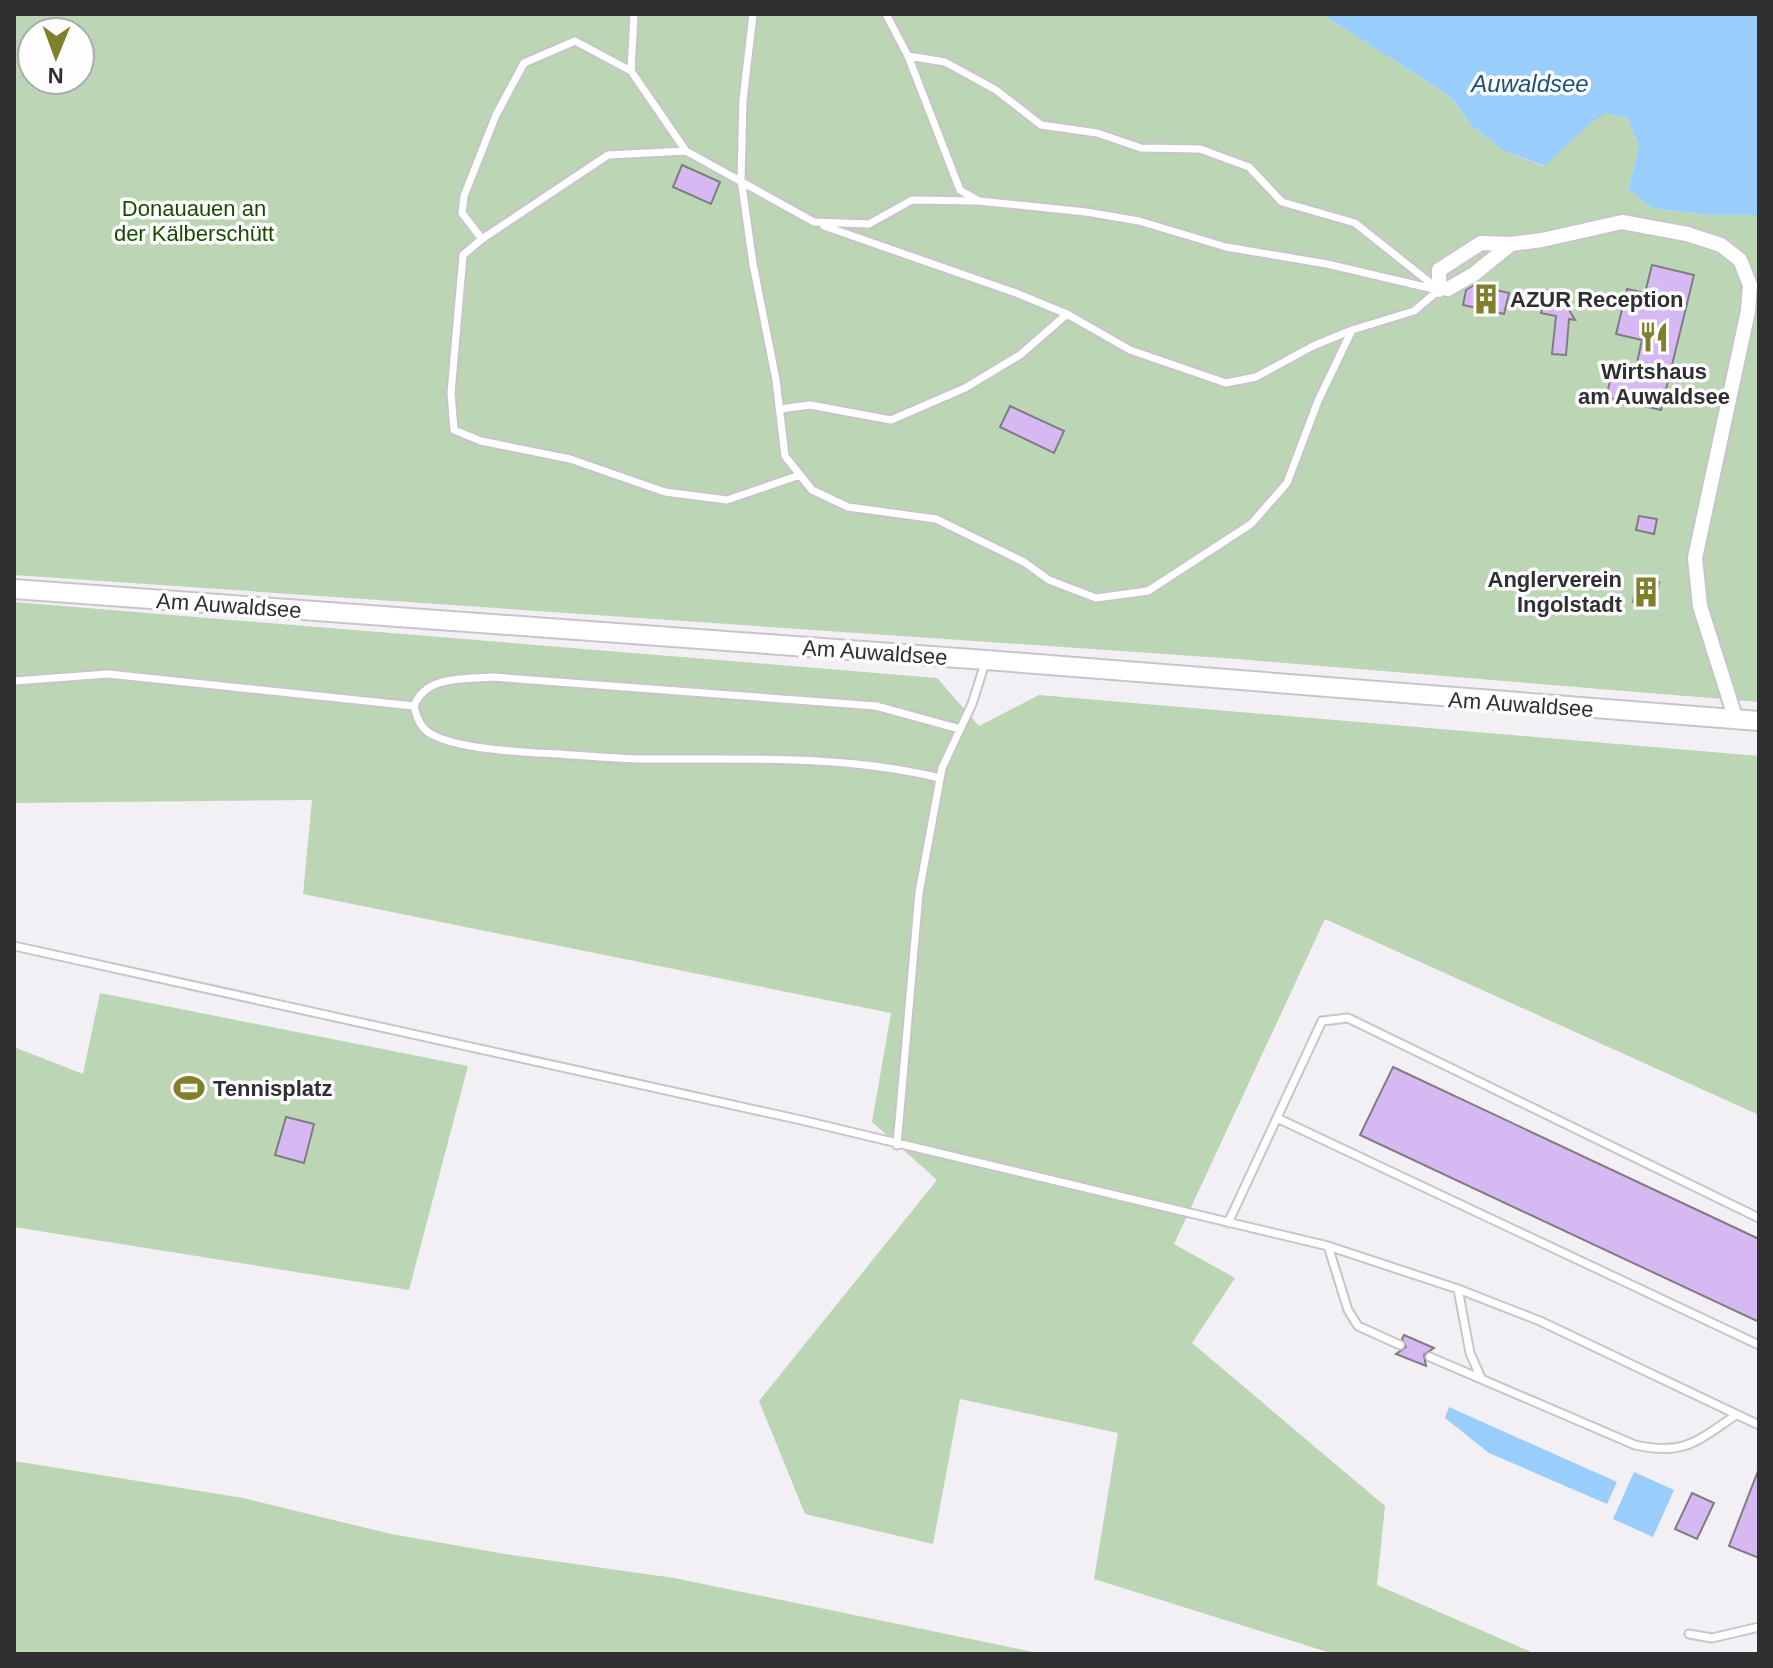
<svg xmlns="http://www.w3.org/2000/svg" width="1773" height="1668" viewBox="0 0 1773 1668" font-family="Helvetica,sans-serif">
<rect width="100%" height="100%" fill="#f2f0f4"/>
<path fill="#bcd5b4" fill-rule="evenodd" d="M14,14H1322L1451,97L1471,125L1502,150L1544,166C1565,148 1583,126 1606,112L1628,118L1639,148L1628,189L1652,208L1708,215H1759V702L1237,659L14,575ZM32,32H80V80H32Z
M14,602L937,678L979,726L1039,695L1759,756V1115L1325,919L1174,1244L1235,1278L1192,1343L1385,1506L1377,1585L1536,1654H1334L1094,1579L1118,1433L960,1399L933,1544L805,1514L759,1401L937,1180L872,1122L891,1013L303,894L312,800L14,803Z
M100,993L468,1066L409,1290L14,1227V1047L83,1074Z
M14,1461L243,1498L391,1534L505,1554L674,1578L1043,1654H14Z"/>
<path fill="#99cdfc" d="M1322,14H1759V215H1708L1652,208L1628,189L1639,148L1628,118L1606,113C1583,126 1565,148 1545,166L1502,150L1471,125L1451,97Z
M1449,1407L1617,1482L1607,1504L1489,1453L1445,1418Z
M1634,1472L1674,1490L1653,1537L1613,1519Z"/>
<path fill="#d6b9f2" stroke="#7f7d81" stroke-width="2" d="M682,165L720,182L711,204L673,187Z
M1652,265L1694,275L1661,410L1606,397L1615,362L1636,367L1642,340L1616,334L1627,289L1645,293Z
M1474,285L1509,293L1504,314L1463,305L1466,290Z
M1546,290L1559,293L1575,320L1569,319L1566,355L1552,354L1556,316L1541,313Z
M1010,406L1064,431L1054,453L1000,427Z
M1639,516L1657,519L1654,534L1636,530Z
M1637,579L1659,582L1654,606L1633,602Z
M1393,1067L1759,1239V1322L1360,1135Z
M286,1117L314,1124L304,1163L275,1155Z
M1404,1335L1434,1348L1424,1355L1426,1366L1396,1354L1406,1347L1402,1339Z
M1758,1471H1759V1558L1729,1546Z
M1692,1493L1714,1503L1697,1539L1675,1529Z"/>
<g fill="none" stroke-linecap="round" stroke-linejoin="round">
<g stroke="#c7c5c9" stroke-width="11">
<path id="service" d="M634,14L631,71L686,151
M753,14L743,100L741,179L753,264L776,380L785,456L812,490L848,507L936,519L1024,562L1049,580L1096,598L1148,591L1251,524L1287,483L1318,401L1352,330L1414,311L1439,290
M886,14L908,56L960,190L979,201L1086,212L1139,221L1226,247L1327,264L1438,290
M908,56L945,62L996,90L1041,125L1097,133L1141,148L1200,149L1249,167L1282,202L1355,223L1438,289
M824,226L1016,293L1067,314L1130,350L1226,383L1256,377L1313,346L1352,330
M482,239L462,213L464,196L496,115L524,63L575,41L631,71
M780,409L810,405L891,420L965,388L1020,355L1067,314
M800,475L727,500L665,492L570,459L481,441L454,430L451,393L463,255L482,239L608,155L686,151L814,222L869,224L912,200L979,201
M14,681L108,674L414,706C426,675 463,680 492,677L876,706L960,729
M414,706C417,719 421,729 433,735C458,749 529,753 559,754C587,756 616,759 644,759C744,760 842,754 940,778
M14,946L801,1120L1328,1246L1458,1289L1540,1321L1759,1425
M1277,1118L1759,1345
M897,1145L919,893L942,768L972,704L985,663
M1228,1223L1322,1021L1348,1018L1759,1218
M1328,1246L1348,1310L1358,1326L1400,1345
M1458,1289L1470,1353L1481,1378
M1430,1357L1635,1445C1685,1456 1697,1441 1736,1415
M1689,1634L1712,1638L1759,1627"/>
</g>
<g stroke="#c7c5c9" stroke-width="18">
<path id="minor" d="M1448,289L1474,274L1511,244
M1439,290V270L1481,243L1511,244L1542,240L1622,222L1687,234L1721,245L1740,260L1750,285L1748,311L1695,558L1700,606L1736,720"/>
</g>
<g stroke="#c7c5c9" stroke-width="22">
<path id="tertiary" d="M14,589L986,660L1759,721"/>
</g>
<use href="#service" stroke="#fff" stroke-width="7"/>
<use href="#minor" stroke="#fff" stroke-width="14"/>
<use href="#tertiary" stroke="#fff" stroke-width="18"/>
</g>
<defs>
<g id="building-bare" transform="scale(2.4)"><path d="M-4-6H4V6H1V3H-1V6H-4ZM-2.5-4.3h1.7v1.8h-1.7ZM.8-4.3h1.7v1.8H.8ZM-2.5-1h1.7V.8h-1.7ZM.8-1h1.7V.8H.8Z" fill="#7f8029" stroke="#fffeff" stroke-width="2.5" paint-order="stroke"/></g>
<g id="restaurant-bare" transform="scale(2.4)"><path d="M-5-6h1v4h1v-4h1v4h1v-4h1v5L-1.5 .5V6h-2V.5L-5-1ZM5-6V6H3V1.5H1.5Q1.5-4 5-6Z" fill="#7f8029" stroke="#fffeff" stroke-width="2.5" paint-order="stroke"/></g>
<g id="stadium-bare" transform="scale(2.4)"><path d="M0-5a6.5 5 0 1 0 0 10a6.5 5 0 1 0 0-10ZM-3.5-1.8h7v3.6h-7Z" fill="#7f8029" stroke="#fffeff" stroke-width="2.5" paint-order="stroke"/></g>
</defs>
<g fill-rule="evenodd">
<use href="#building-bare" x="1486" y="299"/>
<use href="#restaurant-bare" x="1654" y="337"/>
<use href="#building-bare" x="1646" y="592"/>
<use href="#stadium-bare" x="189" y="1088"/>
</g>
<g text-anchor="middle" stroke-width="7" stroke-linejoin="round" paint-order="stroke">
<g font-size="22" fill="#174c00" stroke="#fffeff">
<text x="194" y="216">Donauauen an<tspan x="194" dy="25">der Kälberschütt</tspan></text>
</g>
<g font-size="22" font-weight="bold" fill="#302f31" stroke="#fffeff" text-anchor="start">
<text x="1510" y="307">AZUR Reception</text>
<text x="1654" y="379" text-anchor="middle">Wirtshaus<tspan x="1654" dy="25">am Auwaldsee</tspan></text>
<text x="1622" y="587" text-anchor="end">Anglerverein<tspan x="1622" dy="25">Ingolstadt</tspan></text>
<text x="213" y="1096">Tennisplatz</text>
</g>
<g font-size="22" fill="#302f31" stroke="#fffeff">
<text transform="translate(229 605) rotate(4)" y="8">Am Auwaldsee</text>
<text transform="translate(875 652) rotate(4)" y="8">Am Auwaldsee</text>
<text transform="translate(1521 704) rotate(4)" y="8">Am Auwaldsee</text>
</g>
<g font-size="24" font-style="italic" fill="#1a527d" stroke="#fffeff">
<text x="1530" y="92">Auwaldsee</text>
</g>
</g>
<rect width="1773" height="1668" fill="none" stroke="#302f31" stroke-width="32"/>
<g transform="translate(56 56) rotate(181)"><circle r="38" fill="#fffeff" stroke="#acabad" stroke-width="2"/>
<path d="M0-6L14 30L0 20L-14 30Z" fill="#7f8029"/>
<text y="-12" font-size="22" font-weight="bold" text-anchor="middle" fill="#302f31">N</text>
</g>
</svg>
